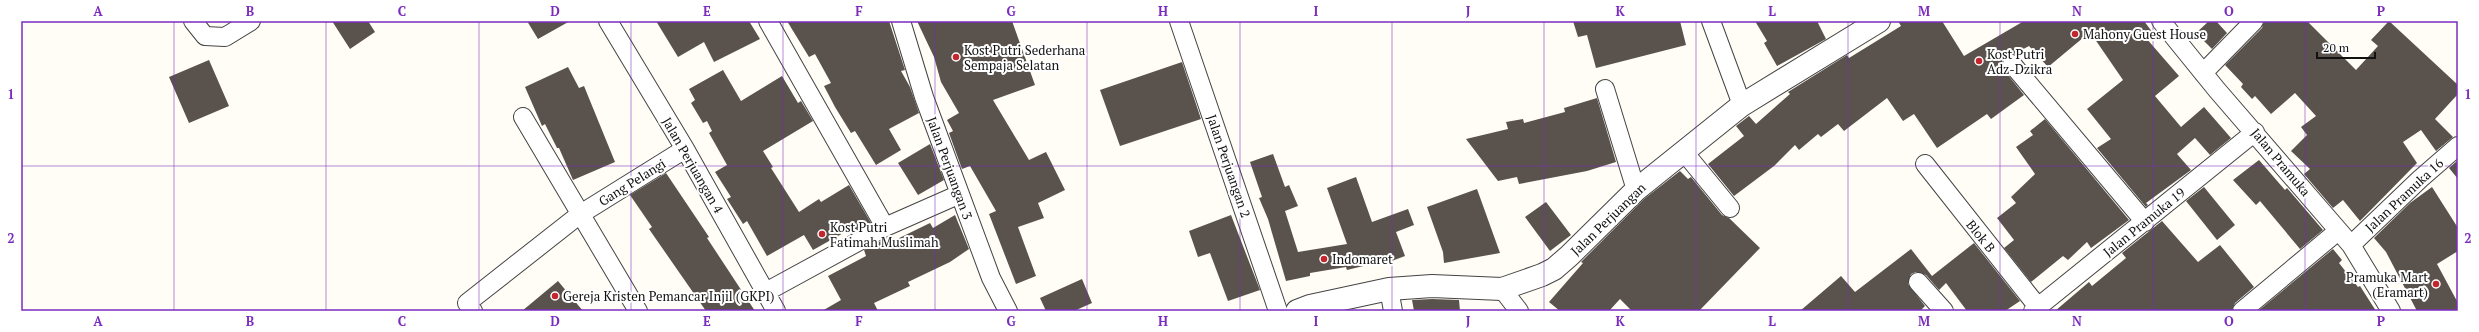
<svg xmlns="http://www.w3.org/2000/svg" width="2479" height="332" viewBox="0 0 2479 332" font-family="'PT Serif',serif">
<rect width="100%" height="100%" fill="#fffdf5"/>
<path fill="#5a524d" d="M332,21H368L375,32L350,49Z
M527,21H570L538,39Z
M656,21H749L760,39L714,62L704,42L678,57Z
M787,21H889L905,70L901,71L910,87L919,113L889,129L901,150L876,165L855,131L851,133L835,107L824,86L831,83L815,54L809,57Z
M917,21H1012L1035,85L993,100L1029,160L1046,152L1065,190L1038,203L1044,218L1018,227L1036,276L1016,284L989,214L996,211L970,166L962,169L949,133L953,131L947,120L959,113L941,82L934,57Z
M1573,21H1680L1686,45L1596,68L1587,35L1578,37Z
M1755,21H1817L1826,39L1777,66L1764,43L1767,41Z
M1898,21H1942L1964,56L2024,21H2144L2153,33L2146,38L2179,76L2155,96L2181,127L2204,107L2231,138L2210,155L2195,138L2177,154L2191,170L2146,203L2148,205L2146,207L2097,148L2111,139L2087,109L2123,80L2090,32L2048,67L2029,46L2014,54L2006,56L2002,61L2004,70L2024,95L1991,119L1987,114L1937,148L1914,114L1903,121L1887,98L1844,131L1838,124L1821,137L1818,134L1799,150L1795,145L1774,166L1734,196L1708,164L1744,136L1736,126L1749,116L1756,124L1790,94L1788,92L1847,55L1849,58L1901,26Z
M2209,21H2216L2227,33L2212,49L2196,33Z
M2264,21H2307L2356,70L2378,46L2371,40L2389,21L2458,85V94L2435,119L2453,137L2436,151L2421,130L2403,142L2417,163L2360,221L2343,200L2333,208L2304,174L2310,169L2291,151L2307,135L2301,127L2316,116L2295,93L2271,114L2255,96L2252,99L2241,87L2243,84L2225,65L2262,28Z
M209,60L229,106L189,123L169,77Z
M1182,62L1201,119L1120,146L1100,90Z
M568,67L579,88L584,86L615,162L573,180L559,148H557L545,124L542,126L525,87Z
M723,70L741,101L782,76L798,103L801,101L813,121L763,151L773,167L771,168L799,212L819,199L821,202L849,185L871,223L856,231L854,227L813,250L804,235L767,256L747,221L743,224L727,199L731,197L715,172L727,165L709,133L712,131L707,121L703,123L691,103L695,100L689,89Z
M1597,98L1616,162L1587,171L1519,184L1517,177L1498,181L1466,139L1508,129L1506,122L1523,119L1524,123L1565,112L1564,108Z
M2045,119L2129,220L2091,248L2087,242L2068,260L2063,256L2031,282L2004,248L2014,240L1997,218L2016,203L2011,197L2035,174L2016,147L2033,135L2030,131Z
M930,144L944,180L918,195L898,163Z
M1273,154L1285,187L1289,185L1298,206L1285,211L1298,252L1347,244L1327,188L1356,177L1372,222L1408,209L1414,225L1396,232L1405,256L1389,262L1388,260L1347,270L1346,267L1310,273V276L1286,281L1268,219L1259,198L1262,197L1250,162Z
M2259,160L2285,190L2287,188L2323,230L2300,249L2260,201L2256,205L2233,180Z
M2458,160V179L2449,168Z
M1680,171L1688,179L1691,177L1722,215L1729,218L1760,248L1699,311H1632L1620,299L1609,311H1560L1549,302L1583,263L1581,262L1644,199Z
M666,173L709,237L707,238L755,311H706L649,229L652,227L630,195Z
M2204,187L2235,225L2217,240L2186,201Z
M2432,187L2458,228V251L2437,264L2458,303V311H2417L2386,252L2374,238L2410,203Z
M1477,189L1500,253L1444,263L1443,252L1427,207Z
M1546,202L1571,235L1550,251L1525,217Z
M955,215L969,249L950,262L908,282L910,286L874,303L878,311H822L841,300L828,276L866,256L864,250L887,238L889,243L930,223L933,228Z
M1231,215L1260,290L1228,301L1210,253L1198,257L1189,231Z
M2162,221L2198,262L2220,245L2254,287L2235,303L2232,311H2055L2089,282L2092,286L2126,258L2122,253Z
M1974,243L2020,301L2005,311H1967L1946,283L1939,290L1926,275L1916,272L1911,274L1908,284L1925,306L1920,311H1800L1841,276L1855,292L1911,249L1932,276Z
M2333,249L2342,260L2339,263L2358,287L2360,286L2376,311H2258Z
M1082,279L1092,303L1074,311H1046L1040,298Z
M558,281L583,311H522Z
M1432,299L1459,300L1460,311H1414L1412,300Z"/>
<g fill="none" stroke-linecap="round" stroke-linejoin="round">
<g stroke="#444" stroke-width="20">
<path id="minor" d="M193,21L205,36L225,37L251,21
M608,21L685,149L776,311
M768,21L885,227
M901,21L924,97L991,278L1008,311
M1179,21L1278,311
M1711,21L1742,105
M2161,21L2217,90L2351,245L2391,311
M2012,64L2145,222
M2203,73L2254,21
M1605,89L1636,190
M523,117L638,311
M1684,152L1730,208
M1925,164L2038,307
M2351,245L2420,179L2458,146
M1918,282L1944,311
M1389,289L1393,311
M1502,289L1519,311
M764,293L885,227L960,194
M473,311L467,303L579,215L685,149
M2033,311L2255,132
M2242,311L2338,231"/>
</g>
<g stroke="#444" stroke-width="24">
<path id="tertiary" d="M1297,311L1310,306L1389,289L1432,286L1502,289L1542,275L1554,269L1569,256L1636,190L1742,105L1879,21"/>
</g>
<use href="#minor" stroke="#fff" stroke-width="18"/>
<use href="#tertiary" stroke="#fff" stroke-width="22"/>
</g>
<path fill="none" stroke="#7b2cbf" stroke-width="1" stroke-opacity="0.55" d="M174,21V311M326,21V311M479,21V311M631,21V311M783,21V311M935,21V311M1087,21V311M1240,21V311M1392,21V311M1544,21V311M1696,21V311M1848,21V311M2000,21V311M2153,21V311M2305,21V311M21,166H2458"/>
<g fill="#c4262e" stroke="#fff" stroke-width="1.5">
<circle cx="2075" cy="34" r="4"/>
<circle cx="956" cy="57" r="4"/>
<circle cx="1979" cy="61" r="4"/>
<circle cx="822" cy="234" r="4"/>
<circle cx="1324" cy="259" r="4"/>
<circle cx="2436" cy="284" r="4"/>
<circle cx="555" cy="296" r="4"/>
</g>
<g text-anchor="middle" stroke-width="4" stroke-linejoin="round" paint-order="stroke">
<g font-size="13" fill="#111" stroke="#fff" text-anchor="start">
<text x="2083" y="39">Mahony Guest House</text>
<text x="964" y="55">Kost Putri Sederhana<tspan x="964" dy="15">Sempaja Selatan</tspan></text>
<text x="1987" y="59">Kost Putri<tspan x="1987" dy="15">Adz-Dzikra</tspan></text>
<text x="830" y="232">Kost Putri<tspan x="830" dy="15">Fatimah Muslimah</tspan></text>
<text x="1332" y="264">Indomaret</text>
<text x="2428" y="282" text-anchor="end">Pramuka Mart<tspan x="2428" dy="15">(Eramart)</tspan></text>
<text x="563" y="301">Gereja Kristen Pemancar Injil (GKPI)</text>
</g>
<g font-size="13" fill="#111" stroke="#fff">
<text transform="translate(2281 162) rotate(50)" y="5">Jalan Pramuka</text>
<text transform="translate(693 165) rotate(60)" y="5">Jalan Perjuangan 4</text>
<text transform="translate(1229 166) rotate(71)" y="5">Jalan Perjuangan 2</text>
<text transform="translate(950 168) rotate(70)" y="5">Jalan Perjuangan 3</text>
<text transform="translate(632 182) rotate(-32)" y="5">Gang Pelangi</text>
<text transform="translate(2404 195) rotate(-43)" y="5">Jalan Pramuka 16</text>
<text transform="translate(1608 219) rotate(-44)" y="5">Jalan Perjuangan</text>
<text transform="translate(2144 222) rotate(-39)" y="5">Jalan Pramuka 19</text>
<text transform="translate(1981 236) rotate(51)" y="5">Blok B</text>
</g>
</g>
<rect width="2479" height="332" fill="none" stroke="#ffffff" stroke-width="44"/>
<path d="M2317 52v6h58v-6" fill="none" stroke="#111111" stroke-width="2"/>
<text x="2323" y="52" font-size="12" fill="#111111" stroke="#ffffff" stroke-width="3" paint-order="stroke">20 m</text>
<rect x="22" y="22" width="2435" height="288" fill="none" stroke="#7b2cbf" stroke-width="1.5"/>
<g font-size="13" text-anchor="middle" font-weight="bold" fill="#7b2cbf">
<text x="98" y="16">A</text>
<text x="250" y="16">B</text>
<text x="402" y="16">C</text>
<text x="555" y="16">D</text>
<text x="707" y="16">E</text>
<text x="859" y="16">F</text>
<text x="1011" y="16">G</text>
<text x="1163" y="16">H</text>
<text x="1316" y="16">I</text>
<text x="1468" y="16">J</text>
<text x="1620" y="16">K</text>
<text x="1772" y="16">L</text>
<text x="1924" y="16">M</text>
<text x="2077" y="16">N</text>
<text x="2229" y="16">O</text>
<text x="2381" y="16">P</text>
<text x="11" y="99">1</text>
<text x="2468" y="99">1</text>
<text x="11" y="243">2</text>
<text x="2468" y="243">2</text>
<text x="98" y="326">A</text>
<text x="250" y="326">B</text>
<text x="402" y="326">C</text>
<text x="555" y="326">D</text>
<text x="707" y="326">E</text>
<text x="859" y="326">F</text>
<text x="1011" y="326">G</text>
<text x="1163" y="326">H</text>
<text x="1316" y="326">I</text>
<text x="1468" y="326">J</text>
<text x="1620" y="326">K</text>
<text x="1772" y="326">L</text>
<text x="1924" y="326">M</text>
<text x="2077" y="326">N</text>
<text x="2229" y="326">O</text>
<text x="2381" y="326">P</text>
</g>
</svg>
